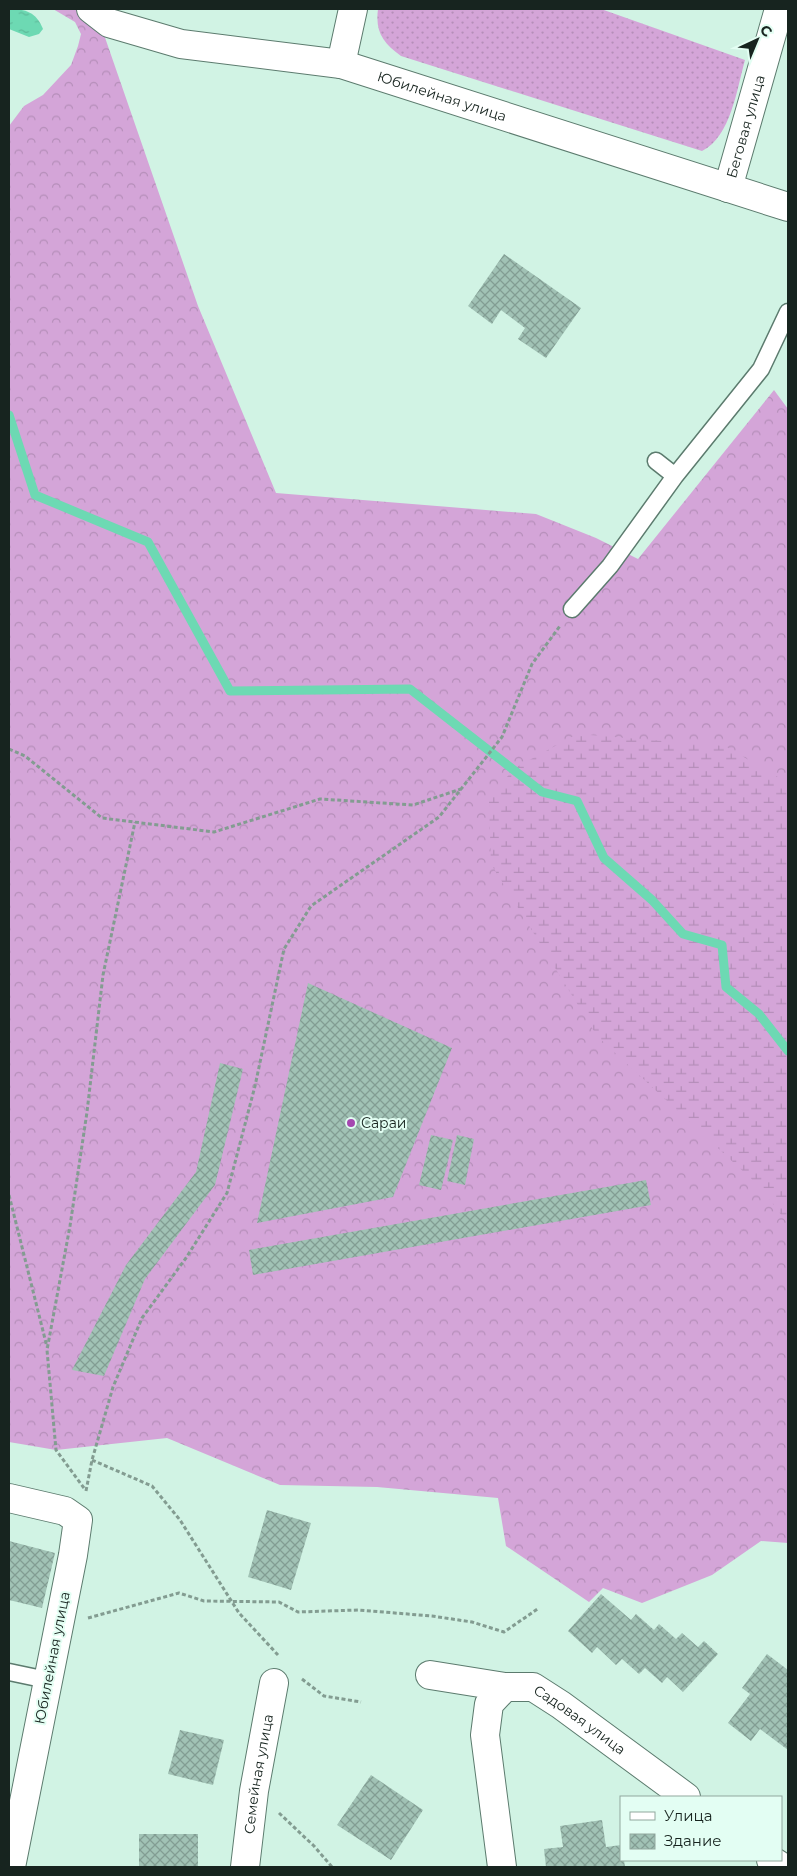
<svg xmlns="http://www.w3.org/2000/svg" width="797" height="1876" viewBox="0 0 797 1876" font-family="Montserrat,sans-serif">
<defs>
<pattern id="grass-dots" width="8" height="8" patternUnits="userSpaceOnUse" patternTransform="scale(1.25)"><rect width="8" height="8" fill="#d4a5d8"/><path d="M2 2h.1M6 6h.1" fill="none" stroke="#b58eb9" stroke-width="1.8" stroke-linecap="round"/></pattern>
<pattern id="forest-crowns" width="20" height="18" patternUnits="userSpaceOnUse" patternTransform="scale(1.25)"><rect width="20" height="18" fill="#d4a5d8"/><path d="M2 6a3 3 0 1 1 6 0M12 15a3 3 0 1 1 6 0" fill="none" stroke="#b58eb9"/></pattern>
<pattern id="wetland-marsh" width="20" height="14" patternUnits="userSpaceOnUse" patternTransform="scale(1.25)"><rect width="20" height="14" fill="#d4a5d8"/><path d="M1 5h8M5 5V1M11 12h8M15 12V8" fill="none" stroke="#b58eb9"/></pattern>
<pattern id="water-ripples" width="26" height="14" patternUnits="userSpaceOnUse" patternTransform="scale(1.25)"><rect width="26" height="14" fill="#6dd9b3"/><path d="M2 4q2-2 4 0t4 0M15 11q2-2 4 0t4 0" fill="none" stroke="#5eba9a"/></pattern>
<pattern id="building-cross-hatch" width="8" height="8" patternUnits="userSpaceOnUse" patternTransform="scale(1.25)"><rect width="8" height="8" fill="#a1c2b5"/><path d="M0 0l8 8M0 8l8-8" fill="none" stroke="#829d93"/></pattern>
</defs>
<rect width="100%" height="100%" fill="#d1f3e4"/>
<path fill="url(#grass-dots)" d="M378,9H601L745,60C737,88 731,137 702,151L401,56C383,43 375,32 378,9Z"/>
<path fill="url(#forest-crowns)" d="M53,9H79L101,26L198,306L276,493L536,514L596,538L638,559L774,390L788,409V1543L761,1541L712,1575L642,1603L603,1588L589,1602L506,1546L498,1498L377,1487L280,1485L167,1438L56,1450L9,1442V126L24,106L43,95L71,65L78,46L81,34L75,22Z"/>
<path fill="url(#wetland-marsh)" d="M577,734L725,746L788,783V1224L761,1188L597,1036L491,864L489,801L513,769Z"/>
<path fill="url(#water-ripples)" d="M9,9C26,9 36,12 43,29L39,34L29,37L9,29Z"/>
<g fill="none" stroke-linecap="round" stroke-linejoin="round">
<path stroke="#6dd9b3" stroke-width="9" d="M9,415L35,495L148,542L230,691L410,689L542,792L577,801L604,858L652,900L683,934L722,945L726,987L759,1014L788,1051"/>
</g>
<path fill="url(#building-cross-hatch)" d="M504,254L581,308L546,358L518,339L525,328L501,310L492,324L468,306Z
M308,983L452,1048L393,1197L257,1223Z
M220,1063L243,1069L215,1185L145,1279L104,1376L72,1370L126,1265L196,1172Z
M431,1135L453,1140L441,1190L419,1185Z
M457,1135L474,1139L465,1185L447,1181Z
M646,1180L651,1205L253,1275L249,1250Z
M267,1510L311,1523L291,1590L248,1577Z
M9,1541L55,1553L42,1608L9,1600Z
M601,1594L631,1620L636,1614L654,1630L659,1624L676,1639L682,1633L698,1647L704,1641L718,1654L683,1692L667,1677L662,1683L645,1668L639,1674L622,1659L616,1665L597,1647L592,1653L568,1631Z
M767,1654L788,1670V1750L760,1729L751,1741L728,1723L750,1694L742,1688Z
M180,1730L224,1740L213,1785L168,1774Z
M371,1775L423,1810L391,1860L337,1825Z
M602,1820L606,1847L621,1845V1860H624L625,1867H546L544,1849L563,1847L560,1826Z
M139,1834H198V1867H139Z"/>
<g fill="none" stroke-linecap="round" stroke-linejoin="round">
<g stroke="#5c7b6e" stroke-width="19">
<path id="service" d="M656,461L675,476L761,369L788,312
M572,609L610,566L675,476
M9,1672L47,1680"/>
</g>
<g stroke="#5c7b6e" stroke-width="30">
<g id="minor">
<path id="s1" d="M91,9L109,23L181,44L341,64L788,207"/>
<path d="M341,64L353,9"/>
<path id="s2" d="M728,188L779,9"/>
<path d="M9,1498L65,1511L78,1520L73,1555L11,1867"/>
<path id="s3" d="M430,1675L505,1687H533L561,1705L686,1797"/>
<path d="M771,1860L782,1867"/>
<path id="s4" d="M245,1867L254,1791L274,1683"/>
<path d="M502,1867L485,1735L489,1704L505,1687"/>
</g>
</g>
<path stroke="#839c91" stroke-width="3" stroke-dasharray="4 2.5" stroke-linecap="butt" d="M9,749L25,756L102,818L214,832L320,799L413,805L461,789
M9,1195L47,1347
M92,1460L152,1486L180,1520L239,1613L278,1655
M84,1488L56,1450L47,1350L70,1226L87,1112L103,975L135,822
M86,1491L92,1460L113,1387L142,1318L186,1258L227,1193L255,1086L284,949L311,906L439,817L502,737L532,664L560,626
M88,1618L179,1593L204,1601L279,1602L298,1612L358,1610L432,1616L472,1622L504,1632L539,1608
M302,1679L324,1696L361,1702
M279,1813L314,1846L332,1867"/>
<use href="#service" stroke="#fff" stroke-width="16"/>
<use href="#minor" stroke="#fff" stroke-width="28"/>
</g>
<circle fill="#a547b0" stroke="#e3fef3" stroke-width="2" cx="351" cy="1123" r="5"/>
<g text-anchor="middle" stroke-width="4" stroke-linejoin="round" paint-order="stroke">
<g font-size="14" fill="#17241f" stroke="#e3fef3">
<text dy="5" stroke="none"><textPath href="#s1" startOffset="365">Юбилейная улица</textPath></text>
<text dy="5" stroke="none"><textPath href="#s2" startOffset="64">Беговая улица</textPath></text>
<text transform="translate(52 1658) rotate(-79)" y="5">Юбилейная улица</text>
<text dy="5" stroke="none"><textPath href="#s3" startOffset="161">Садовая улица</textPath></text>
<text dy="5" stroke="none"><textPath href="#s4" startOffset="94">Семейная улица</textPath></text>
</g>
<g font-size="14" fill="#17241f" stroke="#e3fef3" text-anchor="start">
<text x="361" y="1128">Сараи</text>
</g>
</g>
<rect width="797" height="1876" fill="none" stroke="#17241f" stroke-width="20"/>
<rect x="620" y="1796" width="162" height="65" fill="#e3fef3" stroke="#91a79e"/>
<rect x="630" y="1812" width="25" height="8" fill="#ffffff" stroke="#91a79e"/>
<text x="664" y="1821" font-size="15" fill="#17241f">Улица</text>
<rect x="630" y="1834" width="25" height="15" fill="url(#building-cross-hatch)" stroke="#91a79e"/>
<text x="664" y="1846" font-size="15" fill="#17241f">Здание</text>
<g transform="translate(757 40) rotate(44)" stroke="#e3fef3" stroke-width="4" paint-order="stroke">
<path d="M0-4L9 19L0 12L-9 19Z" fill="#17241f"/>
<text y="-8" font-size="14" font-weight="bold" text-anchor="middle" fill="#17241f">С</text>
</g>
</svg>
